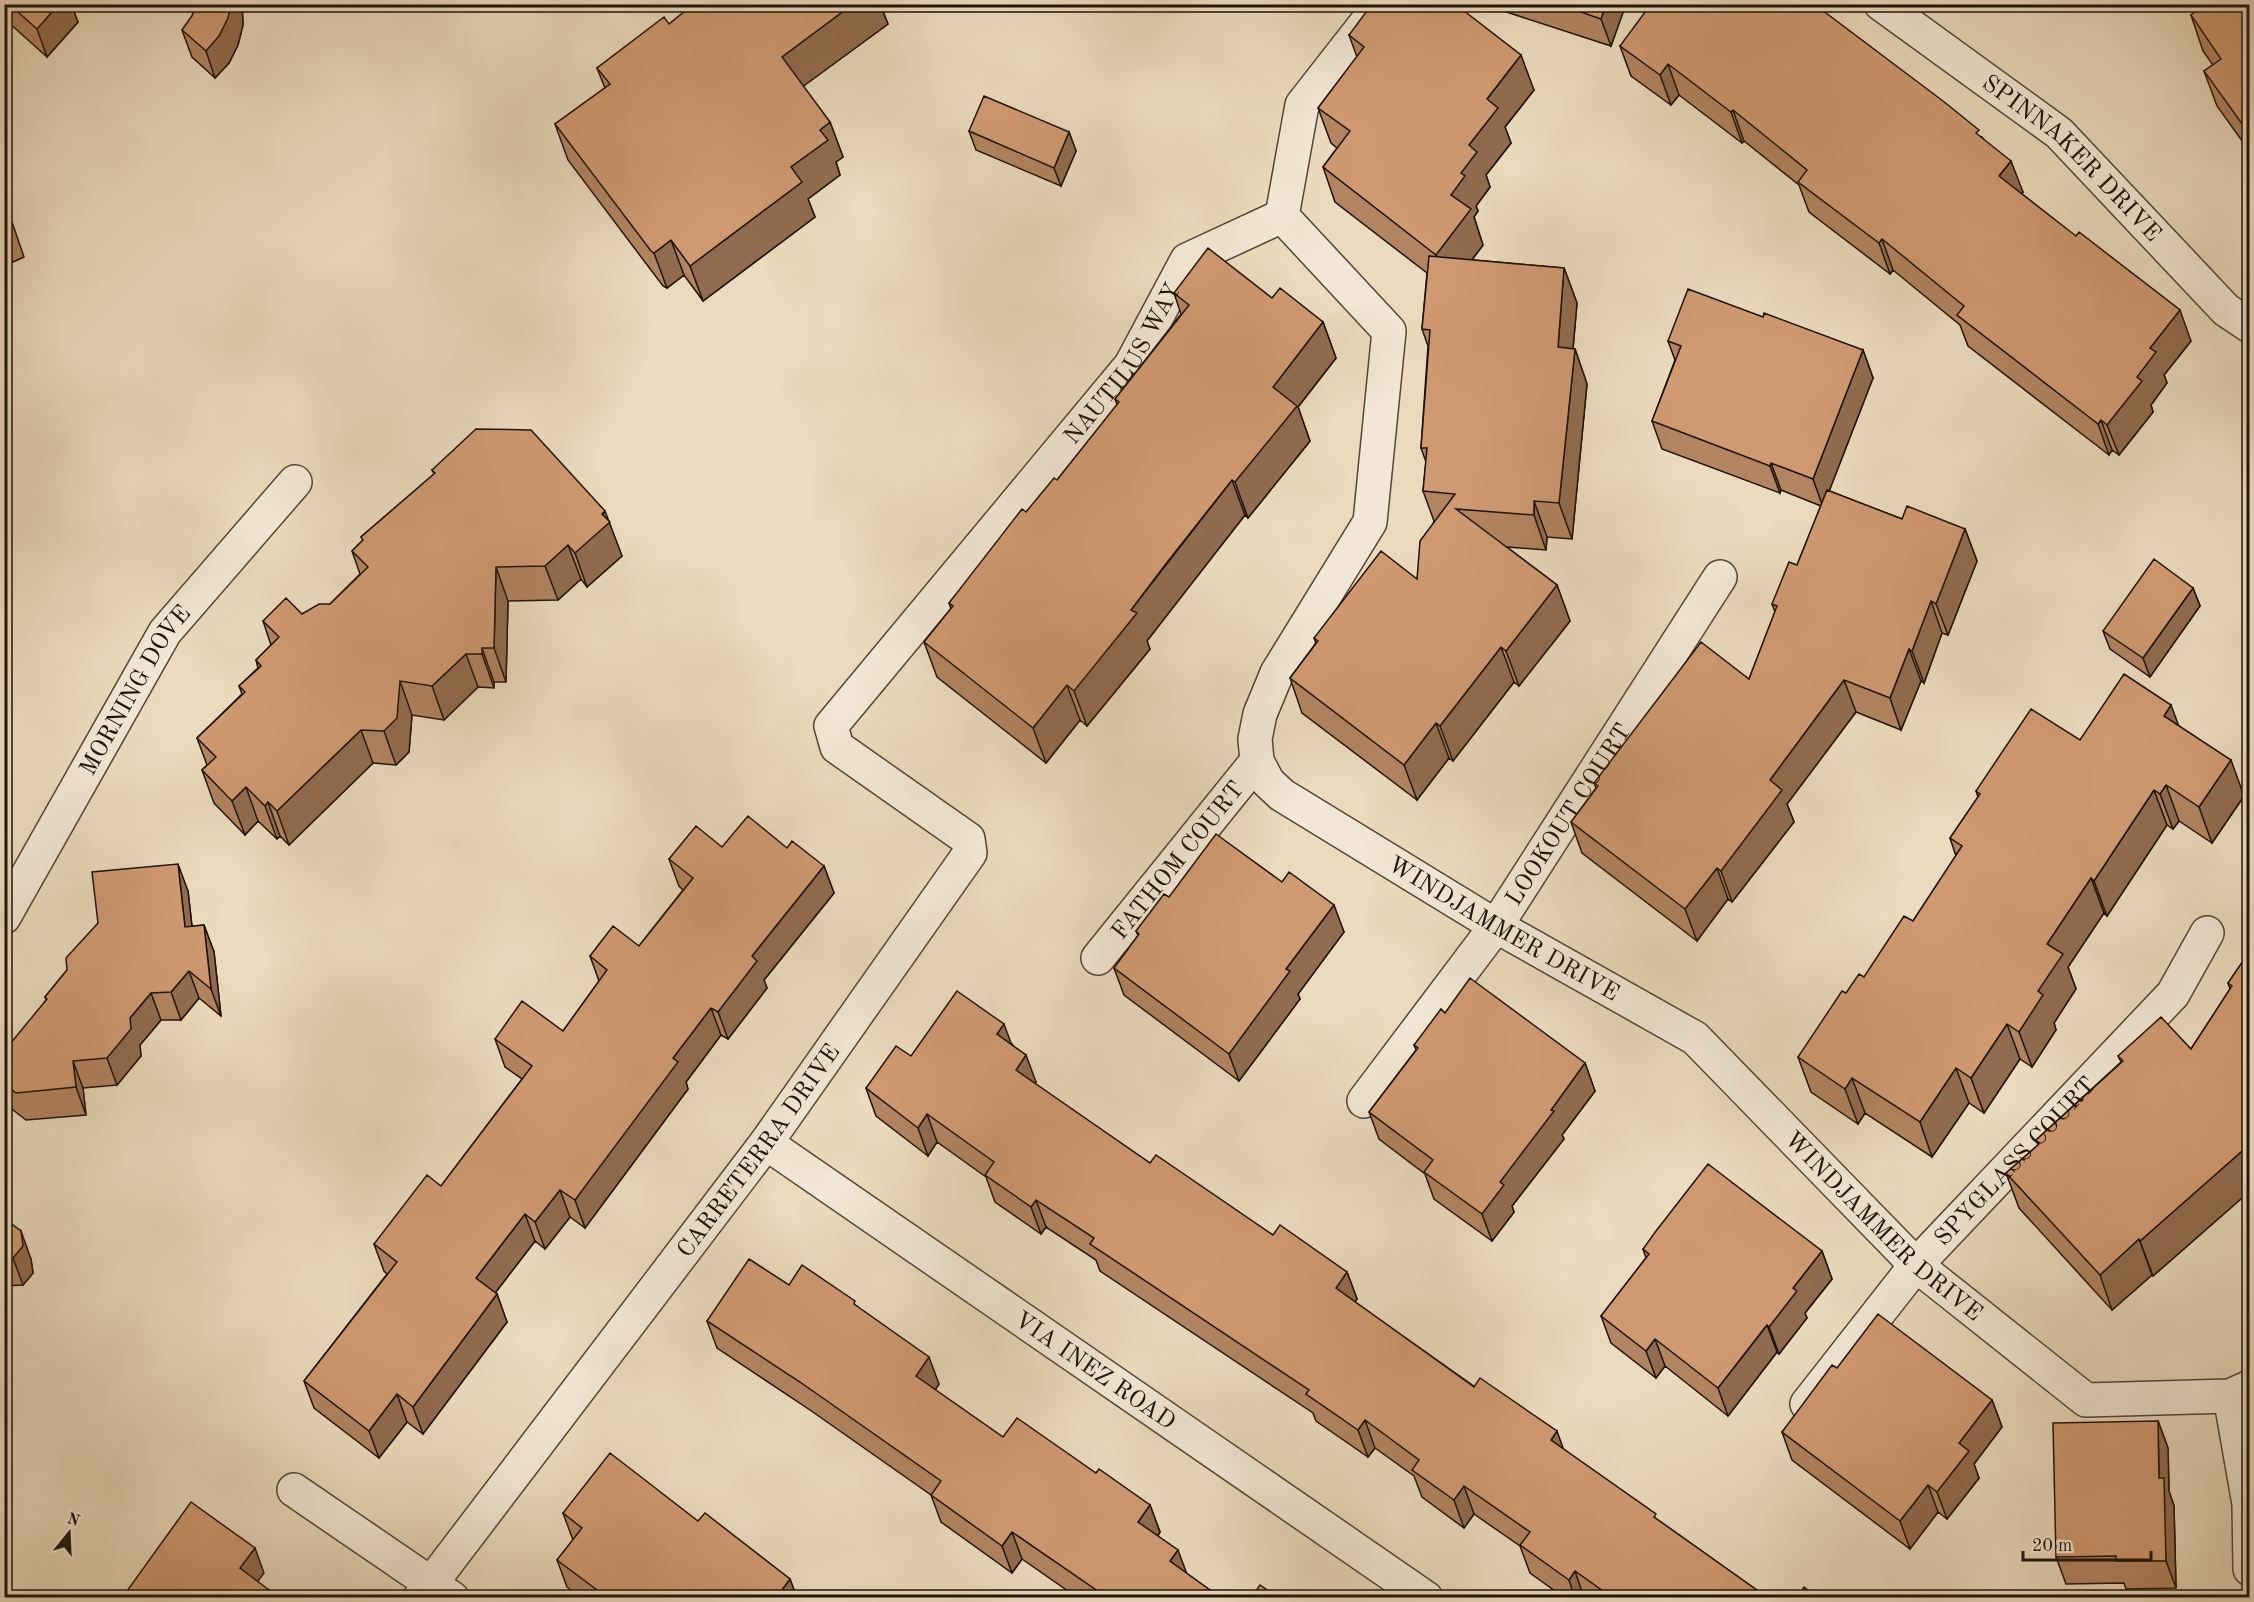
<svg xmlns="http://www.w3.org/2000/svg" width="2254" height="1602" viewBox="0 0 2254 1602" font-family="'Old Standard TT',serif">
<rect width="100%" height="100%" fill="#ebdabd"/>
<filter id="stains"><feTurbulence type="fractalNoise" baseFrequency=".00333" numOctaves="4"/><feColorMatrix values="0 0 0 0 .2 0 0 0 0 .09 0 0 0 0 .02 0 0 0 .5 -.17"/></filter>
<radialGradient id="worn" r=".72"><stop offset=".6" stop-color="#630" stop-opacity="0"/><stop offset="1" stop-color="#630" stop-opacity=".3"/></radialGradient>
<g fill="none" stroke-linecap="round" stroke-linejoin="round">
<g stroke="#524537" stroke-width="36">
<g id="minor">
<path id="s1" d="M1881,4L2059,133L2226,310L2250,326"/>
<path id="s2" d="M1282,216L1389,331L1370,522L1277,673L1260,714L1255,739L1257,761L1268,782L1282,795L1496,926L1695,1038L1916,1265L2086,1400L2230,1396L2250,1387"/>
<path id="s3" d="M4,917L165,632L295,482"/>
<path id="s4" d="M1098,958L1257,761"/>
<path id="s5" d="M1364,1101L1496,926L1720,577"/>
<path id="s6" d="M766,1143L1426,1598"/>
<path d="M2230,1396L2249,1504L2250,1569"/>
<path id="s7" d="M1807,1404L1916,1265L2173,994L2207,933"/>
<path d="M294,1490L452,1598"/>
<path id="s8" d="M420,1598L766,1143L970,853L968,839L837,747L831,726L1131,365L1187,260L1282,216L1302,105L1381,4"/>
</g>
</g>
<use href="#minor" stroke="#f2e7d4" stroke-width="33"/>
</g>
<path fill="#b28461" stroke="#1f130a" stroke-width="1.5" d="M4,4H71L78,22L47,57L7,21L4,15Z
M196,4H242L243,25L238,45L229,63L215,78L192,57L182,30L192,16Z
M694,4H880L888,24L803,86L830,122L843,157L836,162L840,175L808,199L815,217L703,301L684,275L667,288L663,286L568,160L555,124L605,88L597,68L669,24Z
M1487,4H1626L1611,46L1488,6Z
M2250,4V152L2217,106L2204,71L2213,65L2203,51L2191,15Z
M1349,35L1534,90L1505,127L1511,143L1486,175L1490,187L1476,206L1478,211L1474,217L1483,245L1472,260L1564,268L1577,303L1573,349H1575L1587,384L1572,539L1547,537L1546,550L1507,547L1557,585L1570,621L1519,686L1514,682L1453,761L1449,758L1417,800L1302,713L1290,678L1316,643L1314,638L1417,579L1434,521L1423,491L1426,462L1421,448L1428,346L1422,329L1427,273L1335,202L1323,167L1337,148L1331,143L1318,108L1357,57Z
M1620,46L1982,137L2023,192L2021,193L2191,341L2164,375L2167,383L2151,405L2153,412L2119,455L2112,450L2109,455L1968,346L1960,325L1893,270L1890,274L1809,212L1799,185L1744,141L1742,143L1679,95L1671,105L1631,76Z
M969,131L1069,132L1076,151L1061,186L976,150Z
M4,207L12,222L24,257L4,266Z
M1174,293L1272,298L1323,322L1336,358L1298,407L1310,441L1248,518L1245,515L1178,600L1147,641L1150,649L1087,726L1080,720L1046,763L937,677L924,642L951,609L949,603L1026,512L1057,480L1117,405L1115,399L1181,314Z
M1763,317L1863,350L1873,378L1829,491L1902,519L1965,529L1977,561L1948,635L1942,633L1924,683L1921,681L1901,730L1856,712L1787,804L1794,822L1732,902L1728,899L1697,941L1582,853L1571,822L1596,788L1594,783L1749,679L1775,612L1772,604L1797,565L1821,506L1781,490L1780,493L1662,449L1652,421L1675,360L1668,341Z
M432,470L608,520L622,556L587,587L581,579L558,600L508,601L506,682H494V688L478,687L444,720L412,715L409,752L396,765L373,763L289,845L280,836L277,839L258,821L245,835L214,803L202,770L207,765L197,738L242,694L239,686L258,668L256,660L271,645L263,621L302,614L330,604L360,574L352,551L363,540L361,537L434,474Z
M2193,588L2200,606L2150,677L2110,649L2103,631Z
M2179,727L2244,796L2212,843L2179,821L2173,829L2167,825L2107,916L2104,913L2068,967L2076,989L2054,1023L2056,1030L2032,1067L2020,1059L1984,1113L1969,1103L1932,1157L1865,1113L1858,1124L1811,1092L1798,1057L1846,993L1864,977L1913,921L1956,856L1950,838L1978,797L1976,791L2080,740Z
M722,847L787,848L824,866L834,893L764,980L767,988L728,1039L721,1035L686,1082L688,1089L585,1228L570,1217L545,1249L535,1241L495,1293L497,1294L507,1322L423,1434L407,1422L379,1458L314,1408L304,1381L387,1274L384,1271L374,1244L441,1186L522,1079L505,1067L495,1039L563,1031L599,981L590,956L639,946L683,890L679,886L669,859Z
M188,891L192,926L204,925L214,952L221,1016L199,998L181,1020H161L140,1045L141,1056L117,1085L83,1088L86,1115L26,1120L8,1106L4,1097V1070L46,1000L45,997L67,970Z
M1169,897L1344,932L1298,994L1300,999L1239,1081L1124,995L1114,968L1138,936L1136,931Z
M2250,951V1191L2153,1276L2152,1275L2112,1310L2019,1208L2006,1173L2038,1145L2036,1140L2121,1062L2118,1056L2191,1049L2230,989L2228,983Z
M1445,1013L1585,1063L1595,1091L1562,1135L1564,1139L1512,1206L1514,1212L1492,1241L1434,1199L1425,1174L1379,1139L1369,1112L1416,1050L1414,1045Z
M1012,1044L1036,1082L1035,1084L1150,1163L1273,1235L1347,1272L1357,1299L1355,1302L1563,1449L1658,1520L1768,1598H1565L1530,1573L1520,1546L1474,1514L1464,1528L1422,1497L1414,1476L1375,1448L1368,1457L1316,1421L1313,1413L1100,1271L1096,1260L1046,1227L1041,1234L995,1202L986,1177L937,1142L928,1156L876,1116L866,1088L911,1056Z
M4,1214L7,1220L31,1259L33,1273L23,1285L4,1286Z
M1643,1249L1822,1251L1832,1279L1805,1313L1807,1318L1779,1354L1777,1352L1728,1416L1665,1366L1656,1378L1611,1343L1601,1316L1646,1258Z
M789,1285L857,1306L939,1384L935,1390L1003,1437L1096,1473L1150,1505L1160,1532L1158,1536L1186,1573L1221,1598H1078L1022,1559L1012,1573L941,1522L931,1495L810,1410L717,1348L707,1321Z
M1837,1368L1992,1400L2002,1427L1974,1464L1979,1478L1947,1519L1938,1512L1910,1549L1792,1460L1782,1432Z
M2158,1421L2168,1448L2169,1491L2174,1506L2176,1588L2126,1589L2124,1583L2066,1584L2056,1557Z
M563,1513L698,1521L790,1579L797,1598H581L567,1587L557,1560L573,1540Z"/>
<path fill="#916b4f" stroke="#1f130a" stroke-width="1.5" d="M59,4H71L78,22L47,57L37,29Z
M231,4H242L243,25L238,45L229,63L215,78L206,51Z
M853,4H880L888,24L794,93L782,57Z
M1606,4H1626L1611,46L1601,19Z
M1521,55L1534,90L1505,127L1511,143L1486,175L1490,187L1476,206L1478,211L1474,217L1483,245L1449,290L1436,255L1451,195L1461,173L1469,145L1487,99Z
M1668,64L1679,95L1671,105L1660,75Z
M1733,110L1744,141L1742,143L1731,112Z
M830,122L843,157L836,162L840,175L808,199L815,217L703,301L690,266L791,167L820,130Z
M1069,132L1076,151L1061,186L1054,168Z
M2011,161L2023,192L2010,207L1999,176Z
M1882,239L1893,270L1890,274L1879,243Z
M671,240L684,275L667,288L654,253Z
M1564,268L1577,303L1570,382L1558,347Z
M2180,310L2191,341L2164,375L2167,383L2151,405L2153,412L2119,455L2107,425L2137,377L2150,348Z
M1323,322L1336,358L1298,407L1310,441L1248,518L1235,482L1273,387Z
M1575,349L1587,384L1572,539L1559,503Z
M1863,350L1873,378L1823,507L1813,479Z
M2101,420L2112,450L2109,455L2098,424Z
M1771,463L1781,490L1780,493L1770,466Z
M1232,480L1245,515L1147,641L1150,649L1087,726L1074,691L1131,610Z
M1534,501L1547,537L1546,550L1534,515Z
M605,511L622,556L587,587L575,553Z
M1965,529L1977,561L1948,635L1936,604Z
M568,545L581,579L558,600L545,566Z
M496,567L508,601L506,682L494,648Z
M1557,585L1570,621L1519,686L1506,651Z
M2193,588L2200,606L2150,677L2143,658Z
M1931,601L1942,633L1924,683L1912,651Z
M1501,647L1514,682L1453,761L1440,726Z
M482,648L494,682V688L482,654Z
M1909,649L1921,681L1901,730L1890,698Z
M466,654L478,687L444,720L432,686Z
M1844,680L1856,712L1787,804L1794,822L1732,902L1721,871L1770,780Z
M400,681L412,715L409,752L396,765L384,731Z
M1067,685L1080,720L1046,763L1033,728Z
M2171,705L2184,740L2164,716Z
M1436,723L1449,758L1417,800L1404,765Z
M361,730L373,763L289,845L277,811Z
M2231,760L2244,796L2212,843L2199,807Z
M2166,785L2179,821L2173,829L2160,794Z
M246,787L258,821L245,835L232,801Z
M2154,790L2167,825L2107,916L2094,881Z
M268,802L280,836L277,839L265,806Z
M178,864L188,891L195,954L185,927Z
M824,866L834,893L764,980L767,988L728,1039L718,1012L752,956Z
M1717,868L1728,899L1697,941L1685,909Z
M2091,878L2104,913L2068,967L2076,989L2054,1023L2056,1030L2032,1067L2019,1032L2038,991L2047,944Z
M1334,905L1344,932L1298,994L1300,999L1239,1081L1229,1054L1286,969Z
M204,925L214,952L221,1016L211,989Z
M189,971L199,998L181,1020L171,992Z
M151,993L161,1020L140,1045L141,1056L117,1085L107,1058L130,1018Z
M711,1008L721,1035L686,1082L688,1089L585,1228L575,1200L673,1058Z
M1004,1024L1014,1051L997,1034Z
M2007,1024L2020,1059L1984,1113L1971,1078Z
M1026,1055L1036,1082L1025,1098L1016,1070Z
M73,1061L83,1088L86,1115L76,1087Z
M1585,1063L1595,1091L1562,1135L1564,1139L1512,1206L1514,1212L1492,1241L1482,1214L1500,1182L1551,1110Z
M1956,1068L1969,1103L1932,1157L1920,1122Z
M1852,1078L1865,1113L1858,1124L1845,1089Z
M927,1114L937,1142L928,1156L918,1128Z
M2250,1144V1191L2153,1276L2140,1241Z
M560,1190L570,1217L545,1249L535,1222Z
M1036,1200L1046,1227L1041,1234L1031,1207Z
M525,1214L535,1241L486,1305L476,1278Z
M21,1231L31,1259L33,1273L23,1285L13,1258Z
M2139,1239L2152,1275L2112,1310L2100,1275Z
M1822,1251L1832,1279L1805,1313L1807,1318L1779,1354L1769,1327L1793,1288Z
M1347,1272L1357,1299L1345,1315L1336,1288Z
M497,1294L507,1322L423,1434L413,1407Z
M1767,1325L1777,1352L1728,1416L1718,1388Z
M1655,1339L1665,1366L1656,1378L1646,1351Z
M929,1357L939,1384L926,1403L916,1376Z
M397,1394L407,1422L379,1458L369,1431Z
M1992,1400L2002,1427L1974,1464L1979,1478L1947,1519L1937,1492L1959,1443Z
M1365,1420L1375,1448L1368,1457L1358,1430Z
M2158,1421L2168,1448L2169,1491L2174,1506L2176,1588L2166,1561L2159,1478Z
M1557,1431L1567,1459L1551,1440Z
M1928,1485L1938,1512L1910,1549L1900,1521Z
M1464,1486L1474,1514L1464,1528L1454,1500Z
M1150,1505L1160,1532L1148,1549L1138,1522Z
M1012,1532L1022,1559L1012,1573L1002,1546Z
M255,1548L264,1573L249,1593L240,1568Z
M1178,1550L1188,1577L1170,1561Z
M1575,1571L1584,1598H1575L1569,1580Z
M790,1579L797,1598H776Z
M269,1590L272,1598H264Z"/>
<path fill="#cf9971" stroke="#1f130a" stroke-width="1.5" d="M9,4H59L37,29Z
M196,4H231L228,18L219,36L206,51L182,30L192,16Z
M694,4H853L782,57L830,122L820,130L828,140L791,167L802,182L690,266L671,240L654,253L651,251L555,124L610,84L597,68L664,17L669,24Z
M1372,4H1455L1521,55L1487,99L1498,108L1469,145L1477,152L1461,173L1465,176L1451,195L1471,209L1436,255L1323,167L1350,131L1318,108L1364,47L1349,35Z
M1558,4H1606L1601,19Z
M1651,4H1814L1943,101L1979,130L1976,133L2011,161L1999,176L2076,236L2079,232L2180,310L2150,348L2156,352L2137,377L2142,381L2107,425L2101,420L2098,424L1957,315L1964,306L1882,239L1879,243L1798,182L1807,170L1733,110L1731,112L1668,64L1660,75L1620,46Z
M2206,4H2250V135L2204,71L2221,59L2191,15Z
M984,96L1069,132L1054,168L969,131Z
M4,207L12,222L4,225Z
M1208,248L1272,298L1280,288L1323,322L1273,387L1297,406L1235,482L1232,480L1165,565L1131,610L1137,613L1074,691L1067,685L1033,728L924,642L953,606L949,603L1022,509L1026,512L1054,478L1057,480L1119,402L1115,399L1189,305L1174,293Z
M1429,256L1564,268L1558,347L1575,349L1559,503L1534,501V515L1456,509L1557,585L1506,651L1501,647L1440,726L1436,723L1404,765L1290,678L1318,641L1314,638L1381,551L1417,579L1420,541L1455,494L1423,491L1427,448H1421L1430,330L1422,329Z
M1688,289L1763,317L1764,313L1863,350L1813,479L1771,463L1770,466L1652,421L1681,346L1668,341Z
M476,429L531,430L605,511L602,514L610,522L575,553L568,545L545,566L496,567L494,648H482V654H466L432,686L400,681L397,718L384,731L361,730L277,811L268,802L265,806L246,787L232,801L202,770L216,757L197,738L245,692L239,686L261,666L256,660L279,637L263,621L286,598L302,614L319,604H330L368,567L352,551L363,540L361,537L435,473L432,470Z
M1827,490L1902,519L1907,506L1965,529L1936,604L1931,601L1912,651L1909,649L1890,698L1844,680L1770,780L1782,790L1721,871L1717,868L1685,909L1571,822L1598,786L1594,783L1701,642L1749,679L1777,606L1772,604L1789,562L1797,565Z
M2154,559L2193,588L2143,658L2103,631Z
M2124,674L2171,705L2164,716L2231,760L2199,807L2166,785L2160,794L2154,790L2094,881L2091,878L2047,944L2063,954L2038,991L2043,995L2019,1032L2007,1024L1971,1078L1956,1068L1920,1122L1852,1078L1845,1089L1798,1057L1842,991L1846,993L1859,974L1864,977L1904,916L1913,921L1962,846L1950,838L1980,794L1976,791L2031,709L2080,740Z
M748,816L787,848L792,841L824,866L752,956L757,961L718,1012L711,1008L673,1058L678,1062L575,1200L560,1190L535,1222L525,1214L476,1278L497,1294L413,1407L397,1394L369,1431L304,1381L397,1262L374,1244L427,1175L441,1186L532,1066L495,1039L522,1001L563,1031L607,970L590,956L613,926L639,946L693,878L669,859L696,826L722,847Z
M1216,834L1282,882L1289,872L1334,905L1286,969L1290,971L1229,1054L1114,968L1139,934L1136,931L1164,894L1169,897Z
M178,864L185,927L204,925L211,989L189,971L171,992L151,993L130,1018L131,1029L107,1058L73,1061L76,1087L16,1093L4,1084V1070L7,1066L5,1050L47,999L45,997L67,970L66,958L98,923L92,872Z
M2250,951V1144L2140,1241L2139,1239L2100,1275L2006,1173L2039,1144L2036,1140L2123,1061L2118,1056L2161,1017L2191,1049L2232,986L2228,983Z
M1470,978L1585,1063L1551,1110L1554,1111L1500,1182L1504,1185L1482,1214L1424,1172L1433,1160L1369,1112L1418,1048L1414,1045L1441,1009L1445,1013Z
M957,991L1004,1024L997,1034L1026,1055L1016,1070L1150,1163L1156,1155L1273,1235L1280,1225L1347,1272L1336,1288L1474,1387L1480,1378L1557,1431L1551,1440L1656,1514L1654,1517L1768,1598H1613L1575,1571L1569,1580L1520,1545L1530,1532L1464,1486L1454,1500L1412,1470L1419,1460L1365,1420L1358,1430L1306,1394L1309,1390L1090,1244L1094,1238L1036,1200L1031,1207L985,1175L994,1162L927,1114L918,1128L866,1088L896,1046L911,1056Z
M1708,1164L1822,1251L1793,1288L1797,1291L1769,1327L1767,1325L1718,1388L1655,1339L1646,1351L1601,1316L1649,1254L1643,1249L1656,1231Z
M4,1218L21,1231L23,1246L13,1258H4Z
M749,1259L789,1285L802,1265L855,1301L854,1304L929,1357L916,1376L1003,1437L1017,1418L1096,1473L1099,1469L1150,1505L1138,1522L1178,1550L1170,1561L1221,1598H1108L1012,1532L1002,1546L931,1495L941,1481L800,1382L707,1321Z
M1878,1314L1992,1400L1959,1443L1969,1451L1937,1492L1928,1485L1900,1521L1782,1432L1832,1365L1837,1368Z
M2158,1421L2159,1478H2164L2166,1561H2116V1556L2056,1557L2053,1423Z
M610,1453L698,1521L705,1513L790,1579L776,1598H608L557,1560L582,1528L563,1513Z
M191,1502L255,1548L240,1568L269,1590L264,1598H122Z
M1260,1585L1279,1598H1251Z
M1804,1587L1819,1598H1797Z"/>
<g text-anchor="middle" stroke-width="4.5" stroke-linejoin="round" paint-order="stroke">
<g font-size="24" fill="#1f130a" stroke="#f2e7d4">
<text dy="8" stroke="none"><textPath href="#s1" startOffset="246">SPINNAKER DRIVE</textPath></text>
<text dy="8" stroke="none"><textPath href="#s8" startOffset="1588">NAUTILUS WAY</textPath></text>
<text dy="8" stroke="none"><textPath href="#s3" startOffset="262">MORNING DOVE</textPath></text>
<text dy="8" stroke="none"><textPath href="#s5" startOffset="352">LOOKOUT COURT</textPath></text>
<text dy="8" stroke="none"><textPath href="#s4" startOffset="126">FATHOM COURT</textPath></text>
<text dy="8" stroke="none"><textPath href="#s2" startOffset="920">WINDJAMMER DRIVE</textPath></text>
<text dy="8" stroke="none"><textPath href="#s8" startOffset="561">CARRETERRA DRIVE</textPath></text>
<text dy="8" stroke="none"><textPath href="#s7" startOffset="320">SPYGLASS COURT</textPath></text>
<text dy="8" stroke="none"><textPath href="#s2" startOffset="1407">WINDJAMMER DRIVE</textPath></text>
<text dy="8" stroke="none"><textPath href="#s6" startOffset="400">VIA INEZ ROAD</textPath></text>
</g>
</g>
<rect width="2254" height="1602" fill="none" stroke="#ebdabd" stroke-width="24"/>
<rect x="6" y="6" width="2242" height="1590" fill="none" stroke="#1f130a" stroke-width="3"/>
<rect x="12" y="12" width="2230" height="1578" fill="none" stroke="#1f130a" stroke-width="1.5"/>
<g transform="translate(69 1533) rotate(18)" stroke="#f2e7d4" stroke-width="4.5" paint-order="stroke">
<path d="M0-4.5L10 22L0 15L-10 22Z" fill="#1f130a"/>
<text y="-9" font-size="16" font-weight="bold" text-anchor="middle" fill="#1f130a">N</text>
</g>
<path d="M2023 1551v9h128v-9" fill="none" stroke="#1f130a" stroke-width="3"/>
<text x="2032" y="1551" font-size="18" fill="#1f130a" stroke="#f2e7d4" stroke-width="4.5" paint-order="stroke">20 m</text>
<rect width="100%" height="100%" filter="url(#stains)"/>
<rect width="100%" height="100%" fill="url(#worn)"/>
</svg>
